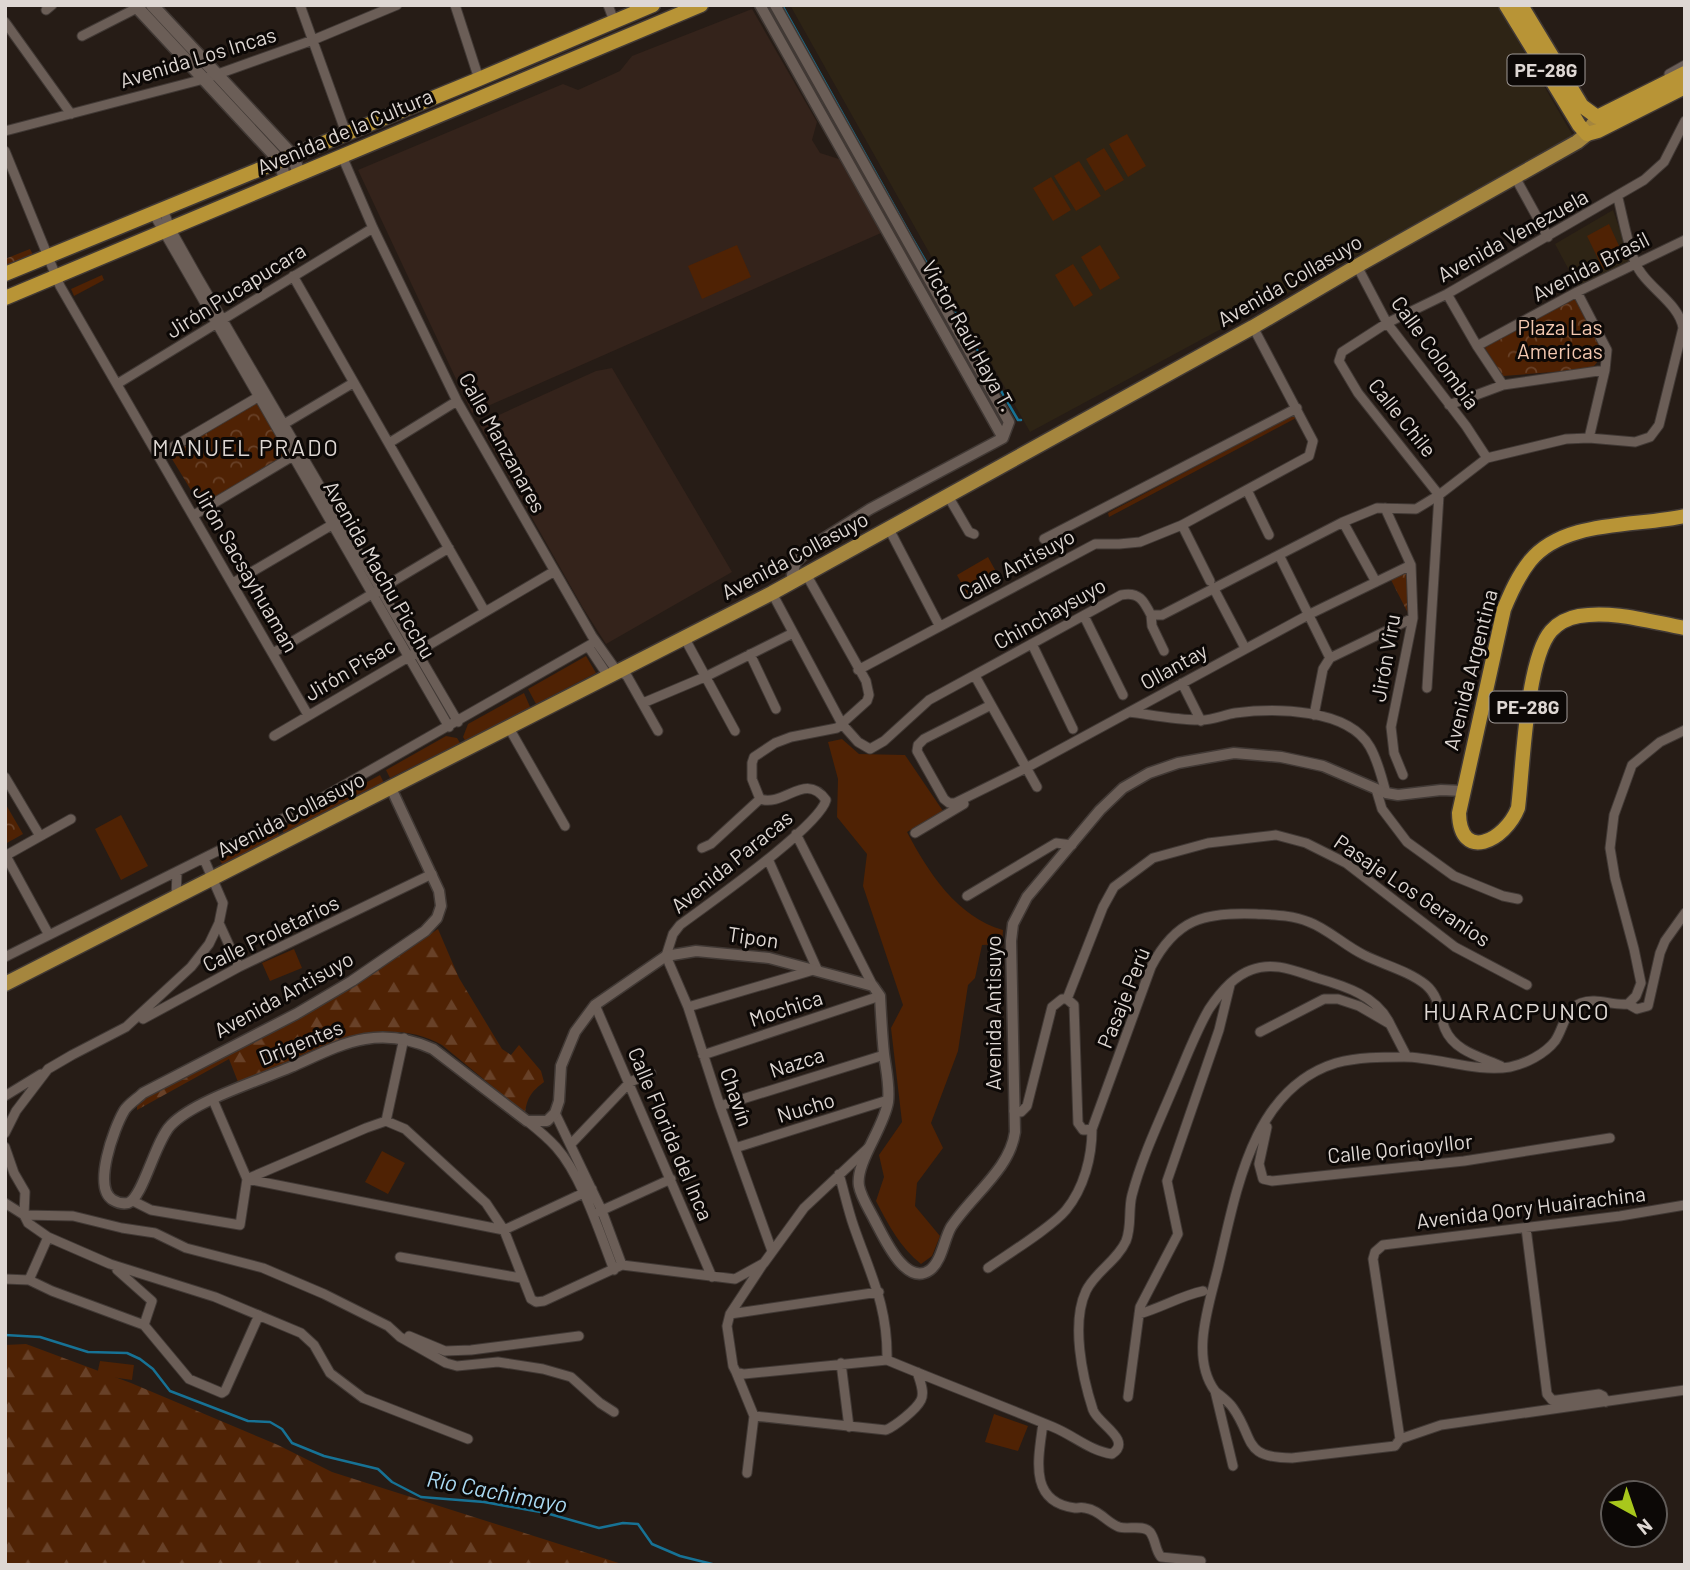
<svg xmlns="http://www.w3.org/2000/svg" width="1690" height="1570" viewBox="0 0 1690 1570" font-family="Barlow,sans-serif">
<defs>
<pattern id="forest-firs" width="22" height="20" patternUnits="userSpaceOnUse" patternTransform="scale(1.75)"><rect width="22" height="20" fill="#4f2204"/><path d="M5 1l3.5 6h-7zM16 11l3.5 6h-7z" fill="#684128"/></pattern>
<pattern id="park-crowns" width="20" height="18" patternUnits="userSpaceOnUse" patternTransform="scale(1.75)"><rect width="20" height="18" fill="#4f2204"/><path d="M2 6a3 3 0 1 1 6 0M12 15a3 3 0 1 1 6 0" fill="none" stroke="#684128"/></pattern>
</defs>
<rect width="100%" height="100%" fill="#261c16"/>
<path fill="#34231b" d="M752,9L817,122L812,140L820,153L839,159L881,233L472,413L358,170L563,84L578,90L620,71L632,56Z
M612,368L732,572L606,644L583,608L479,424L596,371Z"/>
<path fill="#2e2415" d="M790,5H1497L1573,136L1384,241L1030,432Z
M1613,210L1631,262L1578,287L1555,244Z"/>
<path fill="#4f2204" d="M770,5L822,95L815,99L765,8Z
M1127,134L1146,166L1128,177L1109,144Z
M841,137H844L887,212L882,215L839,140Z
M1104,148L1124,180L1105,191L1086,159Z
M1079,161L1101,196L1076,211L1054,176Z
M1051,177L1071,210L1053,221L1033,188Z
M889,217L952,327L947,330L884,220Z
M1609,224L1625,259L1603,269L1587,236Z
M737,245L751,277L702,299L688,266Z
M1100,245L1120,278L1100,290L1081,257Z
M1073,264L1093,295L1074,307L1055,275Z
M102,275L104,280L74,296L71,289Z
M1297,413L1298,417L1109,517L1108,513Z
M988,557L999,577L967,594L957,575Z
M586,656L596,673L536,704L528,689Z
M524,693L531,709L466,742L463,737L468,724Z
M446,736L457,738L460,743L390,778L386,770Z
M842,739L859,754L905,755L943,811L907,832C928,872 957,917 1003,930L1002,944L982,945L975,978L968,985L958,1051L931,1123L943,1148L917,1183L915,1206L940,1236L932,1256L921,1264C900,1247 889,1226 876,1201L884,1177L879,1155L902,1122L891,1028L903,1005L863,886L867,854L837,817L838,779L828,742Z
M380,775L384,783L284,834L282,828Z
M121,815L148,866L121,880L95,829Z
M277,831L280,837L223,866L220,860Z
M294,949L302,968L270,981L262,963Z
M382,1151L405,1163L388,1194L365,1182Z
M100,1361L134,1365L132,1380L97,1375Z
M994,1414L1028,1426L1018,1451L985,1442Z"/>
<path fill="url(#forest-firs)" d="M438,929L459,978L502,1049L511,1055L519,1045L541,1071L544,1082C532,1091 527,1097 525,1113L442,1045C374,1006 288,1062 227,1093L238,1082L229,1059L137,1110V1104L143,1099L337,996Z
M26,1344L131,1383L278,1445L332,1472L625,1565H5V1345Z"/>
<path fill="url(#park-crowns)" d="M30,249L33,255L5,266V259Z
M1571,297C1581,302 1599,332 1601,344C1603,354 1598,363 1591,369L1503,376L1485,348L1487,342Z
M258,402L290,456L202,508L169,454Z
M1407,570L1410,617L1390,578Z
M5,803L23,834L5,844Z"/>
<g fill="none" stroke-linecap="round" stroke-linejoin="round">
<path stroke="#177295" stroke-width="2.5" d="M782,5L911,236L1018,420H1021
M5,1335L40,1337L88,1352L127,1353L140,1359L153,1369L170,1391L248,1421L270,1422L282,1429L292,1443L324,1456L378,1469L392,1482L421,1497L484,1502L546,1513L599,1528L623,1523L638,1524L652,1544L680,1556L716,1565"/>
<g stroke="#413935" stroke-width="11">
<path id="minor" d="M300,5L346,133
M455,5L479,79
M608,5L614,21
M46,10L52,5
M5,22L71,114
M82,36L137,8
M1669,74L1685,65
M5,131L204,79L313,40L397,5
M5,151L60,286L308,715
M342,156L373,228L457,401L592,636L614,667L627,676L658,731
M1515,177L1548,237
M163,209L170,228L197,276L458,722
M153,213L449,727
M1357,266L1387,323L1466,426L1487,458
M293,276L484,610
M1577,292L1607,350L1605,370L1589,438
M1447,294L1477,346L1503,385
M1477,346L1577,292L1685,240
M117,384L373,228
M1449,405L1503,385L1605,370
M279,427L353,383
M389,443L457,401
M159,455L258,397
M1247,490L1269,535
M1439,495L1358,393L1339,361L1342,352L1387,323L1447,294L1644,180L1664,162L1685,121
M948,496L969,532L974,534
M1385,508L1411,565L1413,618L1391,727L1394,753L1403,775
M194,515L293,456
M1343,522L1376,582
M1182,525L1210,581
M889,529L939,625
M1044,539L1297,408
M1279,555L1330,658L1323,669L1314,715
M233,583L335,523
M1214,589L1245,648
M772,593L842,724L858,742L870,749L884,741L929,700L1121,595C1139,591 1144,601 1151,615H1162L1343,522L1377,508L1416,509L1439,495L1487,458L1566,439L1589,438L1635,442L1650,437L1659,425L1683,328C1679,302 1645,287 1635,262C1627,242 1623,218 1618,198
M1151,615L1152,626L1164,651
M1084,616L1123,695
M684,637L735,731
M1032,644L1073,729
M588,646L608,676
M273,653L449,548
M750,654L776,709
M1330,658L1413,618
M858,670L1095,544H1119L1140,542L1182,525L1309,456L1313,441L1253,327
M975,676L1037,787
M1182,683L1201,721
M1427,688L1439,495
M643,703L707,676L793,633
M991,705L924,739L918,745L917,751L944,799L949,803H955L1026,768L1310,614L1411,565
M1129,712C1152,715 1176,720 1199,720C1211,721 1223,715 1235,713C1275,708 1348,708 1370,747C1378,761 1382,778 1386,793
M509,728L565,826
M274,736L553,572
M5,777L40,836
M1376,789L1382,809L1407,842L1454,876L1503,896L1518,899
M915,833L964,804
M796,834L873,986
M702,848L711,844L760,799
M5,856L71,819
M6,856L49,935
M967,896L1056,843L1072,845
M176,897L177,872
M219,923L239,967
M5,957L304,808L595,642
M1067,999L1103,907L1114,887L1153,858L1208,843L1276,835L1306,843L1346,863L1455,947L1527,985
M1628,1004L1637,1009L1648,1006L1660,953L1665,941L1685,913
M595,1005L712,1277
M688,1007L817,969L768,859
M143,1019L239,967L432,874
M1260,1032L1324,999H1338L1359,1006L1390,1024L1407,1057
M703,1055L880,996
M5,1096L41,1074
M720,1106L884,1055
M1014,1111L1021,1112L1027,1106L1052,1007L1062,999H1067L1074,1005L1078,1123L1083,1130L1092,1129L1151,967C1176,919 1204,912 1256,914C1274,915 1292,915 1309,922C1328,929 1345,946 1364,955C1384,965 1409,971 1426,985C1440,997 1439,1014 1445,1029C1454,1051 1481,1057 1501,1066
M555,1113L602,1211L622,1265
M386,1121L404,1038
M527,1121C537,1129 547,1137 556,1147C582,1176 600,1234 614,1270
M1267,1127L1259,1164L1263,1179L1272,1181L1464,1161L1610,1138
M5,1133L16,1111L48,1069L72,1055L126,1027L191,967L209,944L219,923L223,903L204,859
M571,1144L630,1082L651,1073
M5,1147L14,1173L25,1192
M735,1148L888,1100
M839,1174C844,1191 848,1210 854,1227C871,1276 888,1306 887,1360C942,1383 998,1404 1053,1427C1073,1435 1090,1451 1112,1454C1133,1440 1098,1424 1093,1410C1082,1376 1071,1323 1086,1291C1095,1272 1117,1261 1126,1241C1132,1226 1128,1210 1132,1195C1142,1157 1159,1122 1174,1086C1185,1061 1195,1033 1209,1009C1219,994 1234,976 1251,970C1274,961 1295,971 1317,978C1345,986 1377,996 1390,1024
M247,1179L366,1128L386,1121L405,1129L486,1203L504,1230L531,1299L536,1302L544,1301L622,1265
M247,1179L504,1230L592,1189
M25,1192L24,1215L28,1223L48,1237L110,1264L215,1297L301,1333L314,1345L330,1373L363,1398L468,1439
M133,1201L151,1210L240,1225L247,1179L213,1100
M5,1203L24,1215L73,1216L122,1228L155,1233L186,1248L263,1268L324,1294L388,1326L400,1337L446,1363L457,1366L498,1362L543,1369L571,1377L600,1403L614,1412
M596,1213L671,1179
M1526,1228L1547,1394L1552,1400H1557L1599,1394L1603,1396L1606,1402
M772,1251L720,1106L688,1007L666,956L673,934L680,925C708,904 819,827 826,800C805,771 785,807 760,799L752,779V763L754,757L775,743L791,737L837,728L867,701L869,695L866,681L806,574
M400,1257L521,1278
M763,1264L730,1314L727,1326L733,1366L736,1372L744,1374L887,1360
M622,1265L735,1279L764,1263L804,1208L868,1148
M988,1268C1008,1254 1052,1227 1066,1210C1084,1188 1092,1157 1092,1129
M117,1270L152,1301L144,1325
M5,1279L29,1280L48,1237
M29,1280L52,1291L144,1325L189,1379L222,1393L225,1391L259,1315
M730,1314L879,1292
M1139,1314C1161,1308 1180,1296 1203,1291
M409,1336L445,1351L471,1350L579,1336
M841,1363L849,1427
M736,1372L754,1416L747,1473
M1216,1392C1222,1397 1229,1402 1233,1408C1255,1439 1242,1458 1292,1458L1395,1446L1400,1439L1441,1425L1685,1390
M1128,1397L1140,1307L1178,1234L1167,1181L1219,1030L1230,985
M754,1416L886,1430C895,1426 916,1410 921,1400C925,1392 920,1381 917,1372
M1043,1423C1039,1456 1027,1502 1075,1508C1080,1508 1080,1507 1085,1508C1100,1510 1106,1522 1119,1527C1128,1530 1143,1524 1150,1532C1156,1540 1155,1550 1161,1557L1201,1561
M1400,1439L1373,1259L1375,1252L1383,1245L1620,1216L1685,1205
M1233,1466L1215,1391C1190,1357 1209,1305 1218,1268C1236,1194 1251,1089 1336,1063C1358,1057 1382,1057 1404,1057C1438,1057 1477,1073 1510,1067C1525,1064 1545,1054 1555,1041C1564,1028 1564,1010 1581,1003C1596,997 1613,1006 1628,1004L1636,996L1641,983L1634,949L1615,878L1610,848L1614,815L1632,765L1660,742L1685,730"/>
</g>
<g stroke="#413935" stroke-width="13">
<path id="tertiary" d="M760,5L1003,438
M775,5L1009,422L1003,438
M793,580L792,575L796,562L815,544L870,509L1003,438
M391,788L439,891L441,906L437,918L425,931L352,981L296,1014L143,1093C137,1099 128,1104 124,1111C114,1128 92,1188 113,1200C118,1203 123,1204 128,1203C143,1198 155,1141 171,1125C194,1101 258,1081 291,1067C314,1057 340,1043 365,1039C389,1035 411,1039 433,1049L527,1121H547L555,1113L559,1101L561,1066L575,1032L595,1005L666,956L696,951L769,958L873,986L880,996C881,1015 882,1035 884,1054C886,1070 890,1086 888,1102C884,1128 855,1163 859,1186C861,1197 869,1209 874,1219C883,1235 905,1288 930,1270C942,1261 944,1239 951,1227C972,1195 1010,1169 1015,1132L1011,941L1013,924L1027,897L1100,810L1123,788L1149,773L1178,763L1234,753L1281,757L1323,766L1386,793L1398,795L1441,790L1464,791"/>
</g>
<g stroke="#413935" stroke-width="15">
<path id="secondary" d="M135,5L280,161L285,180
M152,5L293,156L299,174"/>
</g>
<g stroke="#413935" stroke-width="17">
<path id="primary" d="M5,984L772,593L1253,327L1357,266L1577,142L1587,134L1593,124"/>
</g>
<g stroke="#413935" stroke-width="17">
<path id="trunk" d="M1506,5L1579,125L1587,134L1598,131L1685,87
M1521,5L1582,106L1597,117L1685,73
M5,274L479,79L653,5
M5,298L701,5
M1685,516C1637,527 1564,519 1530,561C1518,576 1511,592 1504,609L1459,813C1460,863 1505,841 1518,808C1523,768 1526,660 1551,631C1558,623 1568,618 1579,616C1613,610 1651,622 1685,628"/>
</g>
<use href="#minor" stroke="#6b5e57" stroke-width="9"/>
<use href="#tertiary" stroke="#6b5e57" stroke-width="10"/>
<use href="#secondary" stroke="#6b5e57" stroke-width="12"/>
<use href="#primary" stroke="#a5863e" stroke-width="14"/>
<use href="#trunk" stroke="#b89436" stroke-width="14"/>
</g>
<g text-anchor="middle" stroke-width="6" stroke-linejoin="round" paint-order="stroke">
<g fill="#0c0806" stroke="#9f9996" stroke-width="2">
<rect x="1507.5" y="54.5" width="77" height="31" rx="5"/>
<rect x="1489.5" y="691.5" width="77" height="31" rx="5"/>
</g>
<g font-size="19" font-weight="bold" fill="#ded7d3">
<text x="1546" y="77">PE-28G</text>
<text x="1528" y="714">PE-28G</text>
</g>
<g font-size="21" fill="#ded7d3" stroke="#0c0806">
<text transform="translate(198 58) rotate(-17)" y="7">Avenida Los Incas</text>
<text transform="translate(345 132) rotate(-23)" y="7">Avenida de la Cultura</text>
<text transform="translate(1513 236) rotate(-29)" y="7">Avenida Venezuela</text>
<text transform="translate(1591 267) rotate(-27)" y="7">Avenida Brasil</text>
<text transform="translate(1290 281) rotate(-30)" y="7">Avenida Collasuyo</text>
<text transform="translate(236 291) rotate(-32)" y="7">Jirón Pucapucara</text>
<text transform="translate(968 336) rotate(61)" y="7">Victor Raúl Haya T.</text>
<text transform="translate(1435 353) rotate(54)" y="7">Calle Colombia</text>
<text transform="translate(1402 418) rotate(51)" y="7">Calle Chile</text>
<text transform="translate(502 443) rotate(61)" y="7">Calle Manzanares</text>
<text transform="translate(795 556) rotate(-28)" y="7">Avenida Collasuyo</text>
<text transform="translate(1017 565) rotate(-28)" y="7">Calle Antisuyo</text>
<text transform="translate(245 569) rotate(60)" y="7">Jirón Sacsayhuaman</text>
<text transform="translate(379 570) rotate(60)" y="7">Avenida Machu Picchu</text>
<text transform="translate(1050 614) rotate(-29)" y="7">Chinchaysuyo</text>
<text transform="translate(1386 658) rotate(-80)" y="7">Jirón Viru</text>
<text transform="translate(1174 667) rotate(-29)" y="7">Ollantay</text>
<text transform="translate(350 670) rotate(-31)" y="7">Jirón Pisac</text>
<text transform="translate(1471 670) rotate(-76)" y="7">Avenida Argentina</text>
<text transform="translate(291 815) rotate(-27)" y="7">Avenida Collasuyo</text>
<text transform="translate(732 862) rotate(-39)" y="7">Avenida Paracas</text>
<text transform="translate(1412 891) rotate(34)" y="7">Pasaje Los Geranios</text>
<text transform="translate(271 934) rotate(-26)" y="7">Calle Proletarios</text>
<text transform="translate(753 938) rotate(8)" y="7">Tipon</text>
<text transform="translate(284 995) rotate(-29)" y="7">Avenida Antisuyo</text>
<text transform="translate(1124 998) rotate(-68)" y="7">Pasaje Perú</text>
<text transform="translate(786 1009) rotate(-18)" y="7">Mochica</text>
<text transform="translate(994 1013) rotate(-90)" y="7">Avenida Antisuyo</text>
<text transform="translate(301 1043) rotate(-22)" y="7">Drigentes</text>
<text transform="translate(797 1063) rotate(-18)" y="7">Nazca</text>
<text transform="translate(736 1097) rotate(71)" y="7">Chavín</text>
<text transform="translate(806 1108) rotate(-17)" y="7">Nucho</text>
<text transform="translate(670 1134) rotate(67)" y="7">Calle Florida del Inca</text>
<text transform="translate(1400 1149) rotate(-6)" y="7">Calle Qoriqoyllor</text>
<text transform="translate(1531 1208) rotate(-7)" y="7">Avenida Qory Huairachina</text>
</g>
<g font-size="21" fill="#f4c8b0" stroke="#0c0806">
<text x="1560" y="335">Plaza Las<tspan x="1560" dy="24">Americas</tspan></text>
</g>
<g font-size="23" letter-spacing="2" fill="#ded7d3" stroke="#0c0806">
<text x="246" y="456">MANUEL PRADO</text>
</g>
<g font-size="23" font-style="italic" fill="#a9d8f1" stroke="#0c0806">
<text transform="translate(497 1492) rotate(11)" y="8">Río Cachimayo</text>
</g>
<g font-size="24" letter-spacing="2" fill="#ded7d3" stroke="#0c0806">
<text x="1517" y="1020">HUARACPUNCO</text>
</g>
</g>
<rect width="1690" height="1570" fill="none" stroke="#ded7d3" stroke-width="14"/>
<g transform="translate(1634 1514) rotate(140)"><circle r="33" fill="#0c0806" stroke="#605b58" stroke-width="2"/>
<path d="M0-5L12 26L0 18L-12 26Z" fill="#a8c71c"/>
<text y="-10" font-size="19" font-weight="bold" text-anchor="middle" fill="#ded7d3">N</text>
</g>
</svg>
